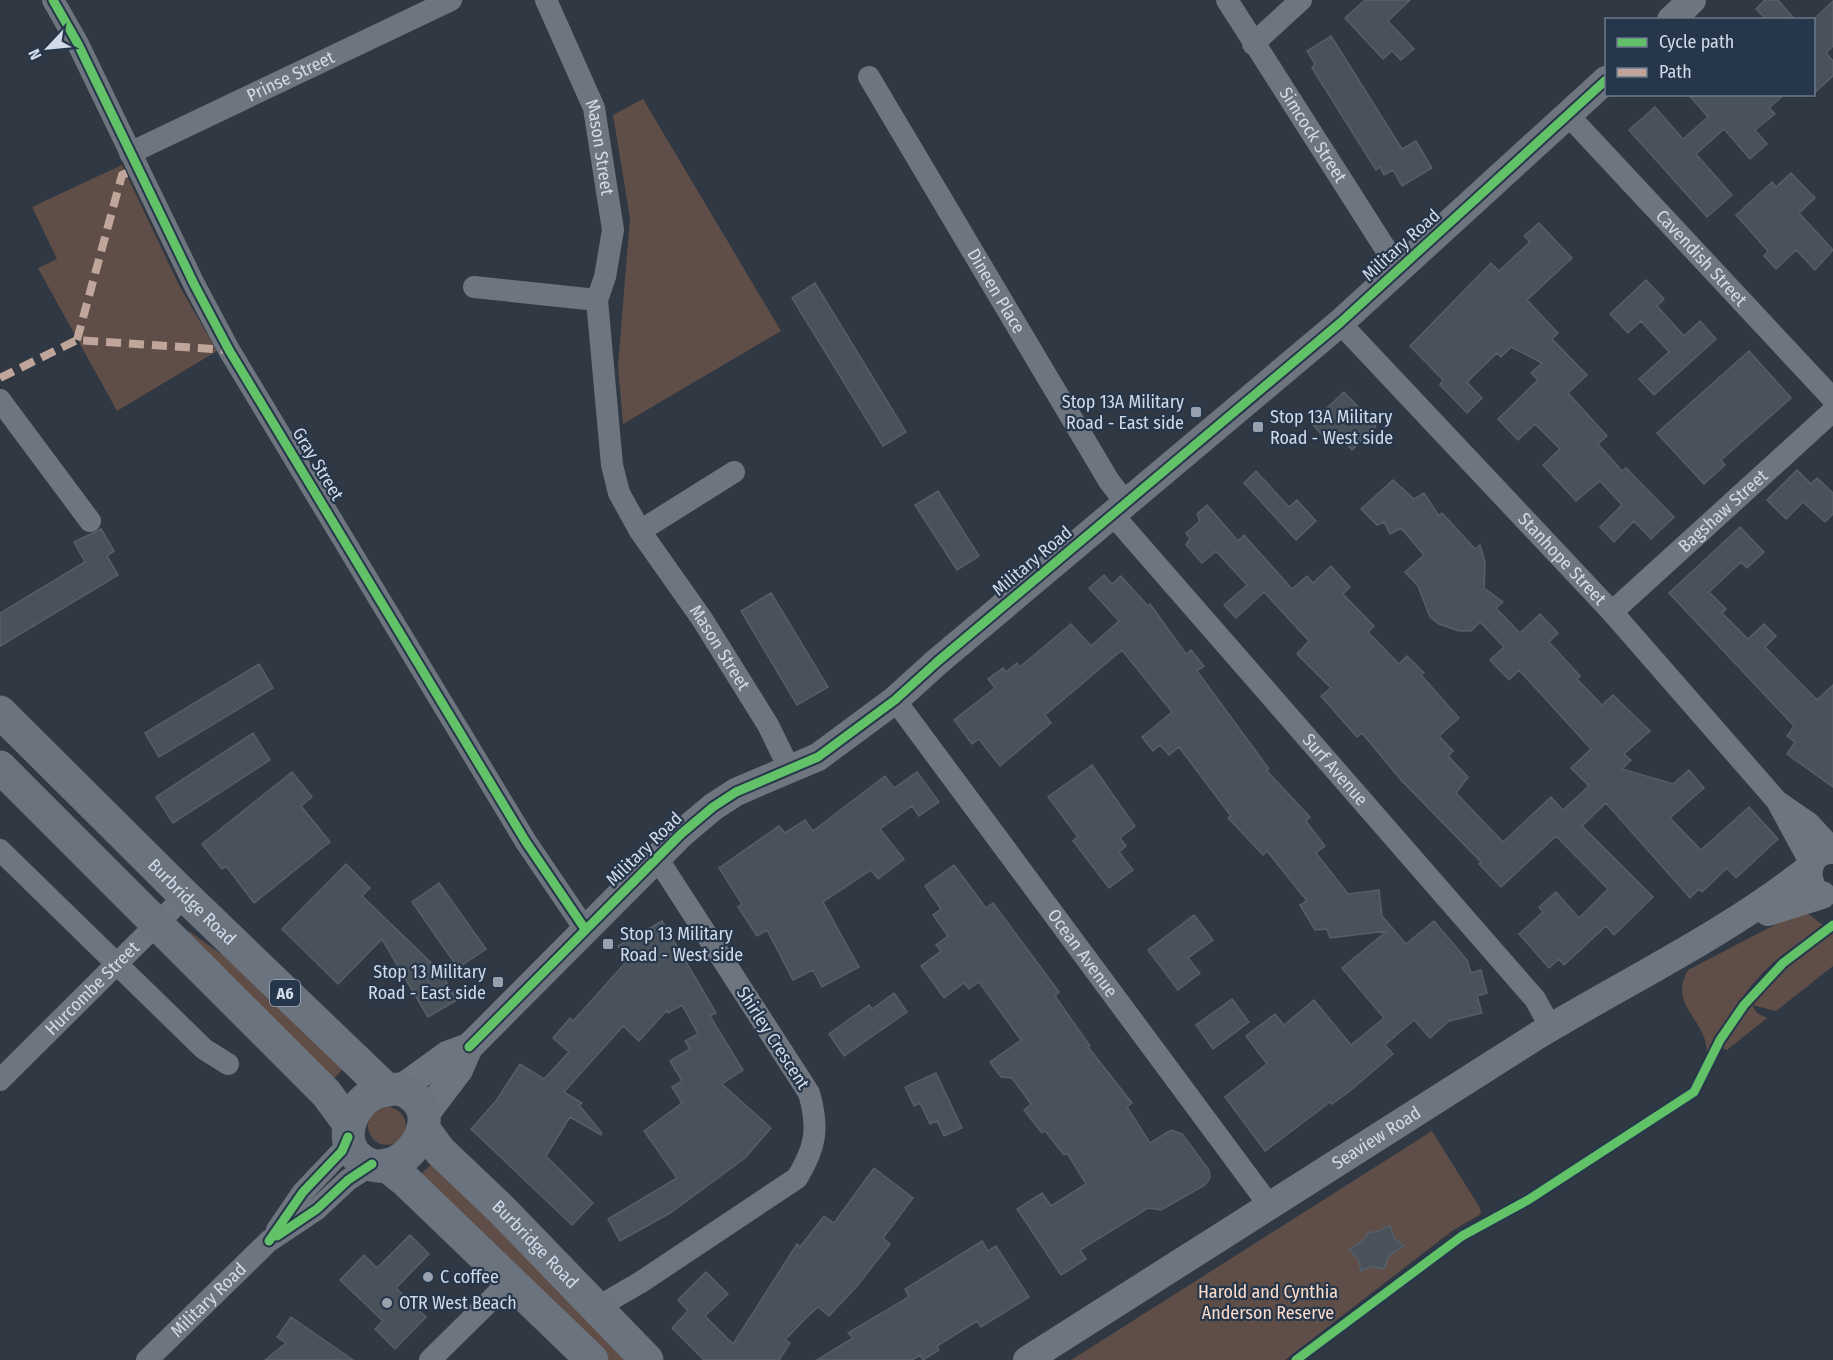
<svg xmlns="http://www.w3.org/2000/svg" width="1833" height="1360" viewBox="0 0 1833 1360" font-family="'Fira Sans Condensed',sans-serif">
<rect width="100%" height="100%" fill="#2f3843"/>
<path fill="#5f4e47" d="M643,99L781,331L623,424L618,366L630,218L613,115Z
M122,165L180,287L217,351L117,411L38,268L57,259L32,207Z
M1803,910L1824,926C1808,938 1789,949 1774,962C1745,988 1724,1023 1707,1057C1709,1018 1667,1008 1688,970Z
M189,931L224,956L346,1065L332,1081L187,934Z
M1833,932V966L1776,1011L1752,1005L1757,1013L1767,1018L1727,1050L1722,1048L1750,1004L1787,967Z
M368 1126a19 19 0 1 1 38 0a19 19 0 1 1-38 0Z
M1432,1131L1480,1208L1481,1214L1452,1231L1285,1360H1071Z
M434,1162L633,1360H609L539,1290L416,1178Z"/>
<path fill="#49515a" stroke="#565e67" stroke-width="1.5" d="M1365,0H1410L1388,21L1414,49L1401,60L1392,51L1383,59L1345,18Z
M1765,0H1778L1795,20H1767L1756,9Z
M1833,1V46L1826,53L1833,61V76L1814,93V19Z
M1331,36L1402,149L1416,141L1432,168L1402,186L1393,170L1384,175L1380,167L1376,170L1312,68L1315,64L1307,51Z
M1688,94H1785L1769,108L1775,114L1755,130L1767,144L1750,159L1724,129L1696,154L1732,195L1707,217L1629,130L1655,107L1683,139L1708,117Z
M1791,173L1815,198L1799,213L1833,250L1815,270L1796,250L1776,269L1764,256L1768,251L1736,215L1772,182L1776,187Z
M1539,223L1572,258L1527,300L1558,333L1552,339L1587,375L1568,393L1607,436L1598,444L1622,471L1626,468L1674,517L1651,539L1634,521L1614,542L1600,527L1622,505L1600,481L1576,501L1543,465L1560,449L1535,424L1518,440L1498,419L1538,380L1531,373L1542,363L1511,347L1501,357L1497,353L1467,382L1482,398L1467,413L1440,385L1443,380L1410,346L1491,263L1499,271L1530,242L1524,236Z
M1646,280L1664,299L1657,306L1684,336L1700,321L1716,339L1654,395L1639,379L1669,352L1641,321L1628,333L1610,314Z
M815,283L906,432L883,446L792,298Z
M1749,351L1791,398L1721,460L1725,465L1704,484L1657,433Z
M1344,392L1376,426L1352,450L1334,431L1325,438L1311,423Z
M1797,470L1811,484L1817,478L1833,493V514L1825,522L1803,502L1786,519L1767,500Z
M1256,471L1289,507L1297,500L1316,521L1296,540L1244,483Z
M1393,480L1414,499L1424,493L1439,516L1442,513L1475,549L1480,545L1485,562L1484,588L1503,602L1496,608L1520,633L1540,614L1558,633L1549,642L1580,676L1577,679L1602,705L1613,695L1650,731L1624,754L1631,760L1622,769L1673,784L1689,770L1704,788L1670,818L1701,850L1749,807L1778,839L1736,878L1727,868L1702,892L1699,889L1690,898L1606,803L1582,826L1653,897L1614,935L1606,926L1564,965L1559,959L1549,968L1519,934L1543,912L1539,907L1556,892L1579,918L1608,889L1556,836L1501,887L1479,864L1481,862L1401,780L1362,733L1357,737L1321,696L1331,688L1297,654L1309,641L1264,592L1236,618L1224,605L1247,585L1216,551L1202,563L1186,545L1190,538L1186,533L1200,521L1197,514L1207,505L1238,541L1244,535L1292,589L1307,576L1313,583L1331,566L1350,587L1343,594L1374,626L1368,632L1399,664L1407,656L1424,673L1421,675L1459,718L1439,736L1453,751L1448,756L1468,777L1456,793L1503,842L1551,797L1563,810L1589,786L1571,768L1591,749L1519,670L1509,680L1490,660L1504,647L1480,622L1471,631H1459L1439,624L1430,617L1418,586L1405,572L1424,555L1401,528L1390,534L1384,522L1377,525L1361,509Z
M938,491L979,556L957,570L915,505Z
M1740,527L1764,552L1747,568L1741,562L1709,592L1726,609L1722,613L1748,639L1764,624L1776,636L1765,647L1817,700L1833,685V787L1787,754L1795,742L1787,736L1794,726L1669,593Z
M101,529L114,551L107,556L118,575L0,646V613L85,562L74,542Z
M1104,575L1112,584L1121,576L1148,606L1150,604L1186,654L1191,650L1204,666L1197,671L1269,769L1266,770L1310,817L1306,821L1325,846L1316,853L1348,894L1379,890L1382,916L1406,944L1434,921L1467,960L1471,973L1481,970L1487,993L1477,996L1482,1013L1449,1021L1430,1038L1414,1020L1385,1045L1393,1054L1351,1090L1332,1104L1330,1102L1265,1151L1225,1097L1267,1064L1246,1036L1275,1014L1284,1025L1314,1000L1351,1045L1384,1018L1342,968L1387,931L1330,938L1327,929L1315,930L1300,905L1307,901L1267,851L1263,855L1228,818L1231,816L1179,747L1169,755L1160,745L1153,751L1142,737L1172,712L1122,650L1045,715L1051,723L1000,766L979,739L972,744L954,720L995,688L988,679L1003,668L1006,672L1017,663L1020,667L1071,624L1091,646L1119,621L1089,588Z
M771,593L828,687L797,705L741,611Z
M259,664L273,688L159,757L145,733Z
M253,733L270,760L173,823L156,797Z
M1092,765L1135,826L1120,838L1126,846L1119,852L1133,870L1109,888L1073,841L1078,837L1048,797Z
M292,772L312,797L301,806L330,842L254,903L226,866L222,869L202,844Z
M917,772L939,802L919,816L912,806L880,829L904,859L878,879L871,870L823,902L859,967L822,987L813,970L793,980L767,930L757,936L738,907L742,904L719,868L779,826L785,833L805,820L813,831L885,776L894,788Z
M346,864L370,888L362,896L446,977L444,978L457,1000L428,1017L382,939L338,984L282,929Z
M954,865L986,908L993,903L1059,992L1055,996L1090,1046L1088,1047L1132,1103L1127,1107L1150,1143L1171,1130L1182,1134L1209,1170L1210,1178L1205,1185L1161,1210L1148,1208L1080,1250L1086,1259L1061,1275L1017,1209L1042,1193L1051,1206L1086,1184L1067,1153L1064,1155L1045,1131L1042,1133L1024,1110L1031,1104L1012,1078L1001,1077L990,1062L1021,1040L979,982L969,989L964,983L944,998L921,966L941,951L936,945L948,936L933,915L941,909L925,886Z
M439,883L486,949L458,968L412,902Z
M1194,915L1213,940L1188,958L1200,973L1178,990L1148,950Z
M662,921L716,1013L710,1016L743,1070L722,1084L771,1128L745,1158L670,1213L620,1241L608,1219L677,1178L644,1131L682,1103L672,1087L682,1081L670,1061L690,1049L685,1041L698,1034L682,1005L668,1013L667,1010L639,1041L623,1026L564,1092L582,1103L579,1105L602,1133L601,1135L570,1117L546,1156L593,1203L572,1225L471,1129L496,1101L520,1064L544,1079L569,1052L553,1038L570,1018L573,1021L627,961L618,946Z
M894,993L907,1012L844,1056L829,1034L869,1005L872,1009Z
M1232,999L1249,1022L1213,1049L1196,1025Z
M936,1073L962,1128L944,1136L937,1121L930,1124L920,1103L914,1106L905,1087Z
M874,1168L913,1198L883,1238L890,1244L857,1286L829,1316L818,1307L806,1318L785,1340L790,1343L779,1360H704L672,1328L688,1311L678,1300L706,1272L728,1294L705,1316L733,1344L797,1244L800,1247L824,1216L834,1223Z
M1390,1225L1394,1238L1404,1246L1389,1255L1384,1269L1373,1266L1361,1271L1358,1259L1349,1249L1362,1242L1368,1233L1379,1231Z
M410,1235L429,1254L396,1288L426,1317L395,1349L375,1329L383,1321L340,1280L364,1255L377,1268Z
M982,1241L988,1251L996,1246L1029,1297L981,1327L977,1321L937,1346L939,1350L923,1360L920,1355L912,1360H817L853,1338L848,1333L909,1297L905,1289Z
M291,1317L353,1360H265L286,1343L277,1337Z"/>
<g fill="none" stroke-linecap="round" stroke-linejoin="round">
<g stroke="#6f757e" stroke-width="22">
<path d="M53,0L78,44L195,286L229,350L526,842L585,929"/>
<path id="s1" d="M546,0L594,108L613,230L605,277L597,300L612,465L619,493L640,531L702,619L768,725L790,770"/>
<path id="s2" d="M1227,0L1399,270"/>
<path d="M1253,44L1301,0"/>
<path id="s3" d="M869,77L1109,481L1126,503"/>
<path id="s4" d="M1569,116L1833,399"/>
<path id="s5" d="M130,153L451,0"/>
<path d="M474,287L597,300"/>
<path id="s6" d="M1340,323L1612,612L1777,801L1809,823L1833,849"/>
<path d="M0,400L90,521"/>
<path id="s7" d="M1113,515L1535,999L1551,1028"/>
<path d="M640,531L734,472"/>
<path id="s8" d="M1612,612L1833,411"/>
<path id="s9" d="M895,700L1269,1205"/>
<path d="M1779,805L1810,862"/>
<path d="M0,850L204,1049L228,1064"/>
<path id="s10" d="M0,1080L185,896"/>
<path d="M277,1230L303,1192L342,1151L348,1137"/>
<path d="M598,1307L641,1282L797,1178C816,1147 819,1128 809,1093L657,858"/>
<path id="s11" d="M147,1360L269,1241L317,1209L348,1180L372,1164"/>
<path d="M430,1360L509,1282"/>
</g>
<g stroke="#6f757e" stroke-width="28">
<path d="M1671,20L1692,0"/>
<path d="M1811,885C1804,868 1813,849 1833,850"/>
<path d="M1768,912L1822,895"/>
<path d="M400,1089L447,1055L469,1047"/>
<path d="M424,1116L459,1070L469,1047L681,834L713,807L736,792L818,757L895,700L937,662L1340,323L1606,80"/>
<path id="s12" d="M1027,1360L1535,1037C1627,981 1723,936 1808,869"/>
</g>
<g stroke="#6b747e" stroke-width="33">
<path id="s13" d="M0,712L185,896L387,1090"/>
<path d="M0,767L326,1093L349,1124"/>
<path d="M400,1089C458,1111 398,1190 360,1159C337,1141 351,1105 373,1094C382,1090 391,1089 400,1089Z"/>
<path id="s14" d="M423,1128L440,1151L501,1209L647,1360"/>
<path d="M386,1165L406,1181L592,1360"/>
</g>
<path stroke="#c0a59a" stroke-width="8" stroke-dasharray="15 8" stroke-linecap="butt" d="M77,340L122,175L138,168
M0,378L77,340L229,350"/>
<g stroke="#27374b" stroke-width="13">
<path id="cycleway" d="M53,0L78,44L195,286L229,350L526,842L585,929
M469,1047L681,834L713,807L736,792L818,757L895,700L937,662L1340,323L1606,80
M277,1236L317,1209L348,1180L372,1164
M269,1241L303,1192L342,1151L348,1137
M1296,1360L1462,1236L1528,1200L1694,1092L1720,1040L1744,1005L1783,963L1833,925"/>
</g>
<use href="#cycleway" stroke="#61c268" stroke-width="9"/>
</g>
<g fill="#98a2ae" stroke="#27374b" stroke-width="2">
<rect x="1190" y="406" width="12" height="12" rx="3"/>
<rect x="1252" y="421" width="12" height="12" rx="3"/>
<rect x="602" y="938" width="12" height="12" rx="3"/>
<rect x="492" y="976" width="12" height="12" rx="3"/>
<circle cx="428" cy="1277" r="6"/>
<circle cx="387" cy="1303" r="6"/>
</g>
<g text-anchor="middle" stroke-width="4.5" stroke-linejoin="round" paint-order="stroke">
<rect fill="#27374b" stroke="#9eaab9" stroke-width="1.5" x="270" y="980" width="30" height="26" rx="4.5"/>
<g font-size="16" font-weight="bold" fill="#d1dbe8">
<text x="285" y="999">A6</text>
</g>
<g font-size="18" fill="#d1dbe8" stroke="#27374b">
<text dy="6" stroke="none"><textPath href="#s5" startOffset="178">Prinse Street</textPath></text>
<text dy="6" stroke="none"><textPath href="#s2" startOffset="160">Simcock Street</textPath></text>
<text dy="6" stroke="none"><textPath href="#s1" startOffset="158">Mason Street</textPath></text>
<text transform="translate(1401 245) rotate(-42)" y="6">Military Road</text>
<text dy="6" stroke="none"><textPath href="#s4" startOffset="194">Cavendish Street</textPath></text>
<text dy="6" stroke="none"><textPath href="#s3" startOffset="249">Dineen Place</textPath></text>
<text transform="translate(318 464) rotate(59)" y="6">Gray Street</text>
<text dy="6" stroke="none"><textPath href="#s8" startOffset="150">Bagshaw Street</textPath></text>
<text dy="6" stroke="none"><textPath href="#s6" startOffset="324">Stanhope Street</textPath></text>
<text transform="translate(1032 561) rotate(-40)" y="6">Military Road</text>
<text dy="6" stroke="none"><textPath href="#s1" startOffset="693">Mason Street</textPath></text>
<text dy="6" stroke="none"><textPath href="#s7" startOffset="338">Surf Avenue</textPath></text>
<text transform="translate(644 849) rotate(-44)" y="6">Military Road</text>
<text dy="6" stroke="none"><textPath href="#s13" startOffset="270">Burbridge Road</textPath></text>
<text dy="6" stroke="none"><textPath href="#s9" startOffset="315">Ocean Avenue</textPath></text>
<text dy="6" stroke="none"><textPath href="#s10" startOffset="130">Hurcombe Street</textPath></text>
<text transform="translate(773 1038) rotate(57)" y="6">Shirley Crescent</text>
<text dy="6" stroke="none"><textPath href="#s12" startOffset="414">Seaview Road</textPath></text>
<text dy="6" stroke="none"><textPath href="#s14" startOffset="162">Burbridge Road</textPath></text>
<text dy="6" stroke="none"><textPath href="#s11" startOffset="86">Military Road</textPath></text>
</g>
<g font-size="18" fill="#d1dbe8" stroke="#27374b" text-anchor="start">
<text x="1184" y="408" text-anchor="end">Stop 13A Military<tspan x="1184" dy="21">Road - East side</tspan></text>
<text x="1270" y="423">Stop 13A Military<tspan x="1270" dy="21">Road - West side</tspan></text>
<text x="620" y="940">Stop 13 Military<tspan x="620" dy="21">Road - West side</tspan></text>
<text x="486" y="978" text-anchor="end">Stop 13 Military<tspan x="486" dy="21">Road - East side</tspan></text>
<text x="440" y="1283">C coffee</text>
<text x="399" y="1309">OTR West Beach</text>
</g>
<g font-size="18" fill="#fedcca" stroke="#27374b">
<text x="1268" y="1298">Harold and Cynthia<tspan x="1268" dy="21">Anderson Reserve</tspan></text>
</g>
</g>
<rect x="1605" y="18" width="210" height="78" fill="#27374b" stroke="#6b798a" stroke-width="1.5"/>
<rect x="1617" y="38" width="30" height="9" fill="#61c268" stroke="#6b798a" stroke-width="1.5"/>
<text x="1659" y="48" font-size="18" fill="#d1dbe8">Cycle path</text>
<rect x="1617" y="68" width="30" height="9" fill="#c0a59a" stroke="#6b798a" stroke-width="1.5"/>
<text x="1659" y="78" font-size="18" fill="#d1dbe8">Path</text>
<g transform="translate(48 48) rotate(244)" stroke="#27374b" stroke-width="4.5" paint-order="stroke">
<path d="M0-4.5L10 22L0 15L-10 22Z" fill="#d1dbe8"/>
<text y="-9" font-size="16" font-weight="bold" text-anchor="middle" fill="#d1dbe8">N</text>
</g>
</svg>
